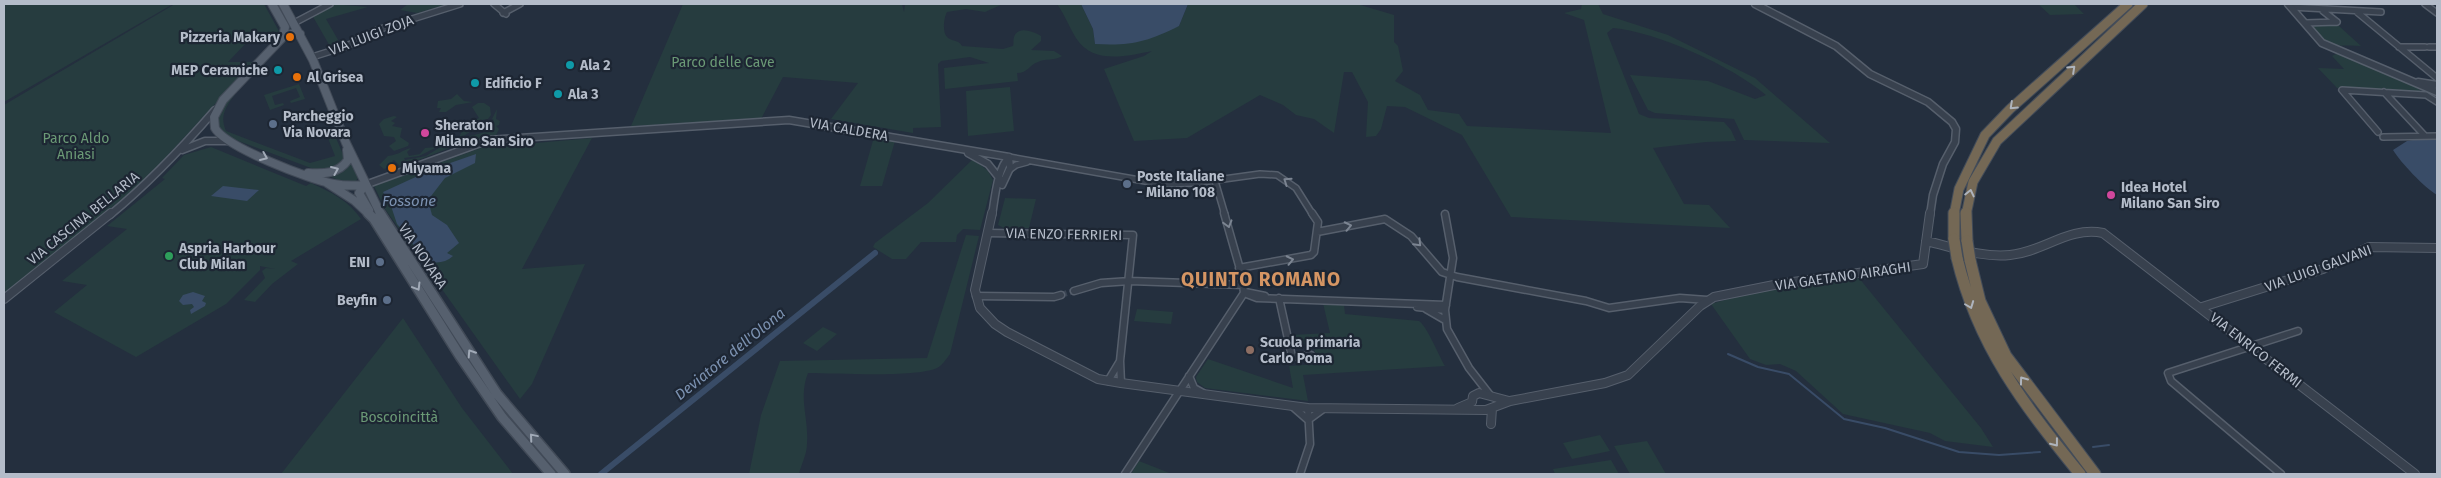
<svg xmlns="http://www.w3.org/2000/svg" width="2441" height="478" viewBox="0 0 2441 478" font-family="'Fira Sans',sans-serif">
<rect width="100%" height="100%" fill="#242f3e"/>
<path fill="#263c3f" d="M4,4H173L4,102Z
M175,4H264L280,33L276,40H249L228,62H254L140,185L4,293V105Z
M332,4L368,7L326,19L341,45L331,48L312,15Z
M408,4H448L417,13L400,10Z
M683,4H902L904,12L905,4H1003L985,12L966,9L947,12C944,17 942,32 947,37C952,42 958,39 962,46L1003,49L1013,46C1014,43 1013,40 1014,37C1018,25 1034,32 1041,36V41L1031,50L1054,51L1062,56C1055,61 1046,58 1038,62C1029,65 1028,73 1017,73L1018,81L945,89L944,68L989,63L970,57L941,61L938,64L941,127L913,128V133L831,119L858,83L783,77L761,119L631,126Z
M1057,4H1081L1093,29L1095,44L1179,26L1188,4H1357L1394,15V42L1398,46L1403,71L1395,81L1420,95L1428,110L1459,114L1467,126L1611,133L1584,20L1564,13L1581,9L1582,4H1598L1603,14L1668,35L1755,78L1830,143L1744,140L1734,119L1655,113L1648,110L1630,75L1708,81L1755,99L1766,95C1732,66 1657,32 1613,28L1607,33L1639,114L1649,118L1724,122L1731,130L1736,141L1706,142L1653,148L1684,204L1709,205L1730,228L1511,217L1462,135L1405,107L1387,106L1381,129L1376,136L1366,137L1368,102L1352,72H1344L1334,133L1314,119L1296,115L1283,105L1260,95L1187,138L1134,141L1104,69L1144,56L1152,51C1127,56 1093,65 1076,38C1069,27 1065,15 1057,4Z
M2038,4H2074L2084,14L2050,15Z
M2309,26H2339L2361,46C2332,45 2329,49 2309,26Z
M2340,52L2415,85L2423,94L2337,88L2318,68L2344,69L2332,56Z
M299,84L305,99L291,103L290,101L300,97L296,88L272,96L275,105L283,103L284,105L270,110L264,95Z
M1010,87L1014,131L968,136L966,91Z
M239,88C229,104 218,113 226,131L310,163L335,156L326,133L333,131L345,159L338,168L319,171L228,137L218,125L217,114Z
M457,94L464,101L473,102L456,105L446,112H439L441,108H437L438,101L451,99Z
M478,103H484L490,107L491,115L488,119L482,120L479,126L472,127L471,131L458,140L464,126L479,118L472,107Z
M497,109L496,119L500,121L499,125L496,126L499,129L496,135L463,142L470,136L490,131L487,126L494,120L492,119Z
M394,116L397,117L391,121L395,123L392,126L402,128L400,137L409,143L408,146L394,151L389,146L396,141L394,137L384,136L379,124L384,119Z
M874,137L895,141L882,186H860Z
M592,138L522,269L585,264L532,384L520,399L385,209L374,186L481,148Z
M450,144L455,146L405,165L400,166L394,160L392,161L395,164L384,169L379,165L388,156C401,154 400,151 411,148L407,152L409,156L420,154L425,148L437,147L419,156L404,158L405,160L426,156L439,148Z
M211,147L306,186L311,183C331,192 349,201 361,219L291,261L298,264L272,284L255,302L244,300L265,278L262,271L266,268L275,269L260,266V270L226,304L136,357L54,312L87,285L62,281L127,229L107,226L165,179L162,178L184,155Z
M973,159L988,171L993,180L980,230L963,229L957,235L956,242H921L906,259H892L873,247L875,243L928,203Z
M351,161L358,178L355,182H343L324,174Z
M1005,198L1036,199L1029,228H1004L998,225Z
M966,235L979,236L950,354C946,359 943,365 937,368C914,378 837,373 808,373C798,398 809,418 807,444C807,454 801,465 799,474H749L761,415L780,361L927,358Z
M1859,278L1981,428L1993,447L1945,441L1930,433L1843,414L1796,371L1780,364L1766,365L1750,359L1711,304L1745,294Z
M1323,303L1344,305L1345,314L1419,321C1427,326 1439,356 1445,366L1303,375L1308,401L1205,388L1197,382L1196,377L1208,359L1293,388L1289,366L1318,364L1313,344L1294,345L1291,335L1330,333Z
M1137,309L1173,312L1171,324L1134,321Z
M403,318L462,408L513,474H281Z
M823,327L837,334L817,351L803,343Z
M1600,435L1610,451L1572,459L1563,443Z
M1647,441L1666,474H1630L1614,446Z
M1611,460L1619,474H1555L1553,469Z
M1139,461L1172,474H1131Z"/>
<path fill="#394c67" d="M1081,4H1188L1179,26C1147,42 1131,46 1095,44L1093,29Z
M2418,139L2437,140V195C2424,187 2401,163 2393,150L2407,141Z
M476,154L475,163L445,178L428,200L432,215L447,225L459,243L447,253L453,256C444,264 433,264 422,259L408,236L397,224L391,206L383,192L433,169Z
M223,186L259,190L247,201L211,196Z
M193,292L205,296L202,301L206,303L205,306L191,314L190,310L194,307L192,304L183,305L179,301L183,295Z"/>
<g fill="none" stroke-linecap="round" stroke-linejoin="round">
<path stroke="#394c67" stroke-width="2" d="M1728,354L1758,367L1789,374L1844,419L1885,428L1959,452L1999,455L2040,452
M2093,447L2109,445"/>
<path stroke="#394c67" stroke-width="6" d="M601,474L875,253"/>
<path stroke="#3a4453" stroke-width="6" stroke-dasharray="6 3" stroke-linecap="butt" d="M1061,295L1074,291"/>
<g stroke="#565f6c" stroke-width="8">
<path id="minor-far1" d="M494,4L506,14
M2425,4L2437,13
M2291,7L2381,12
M2323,11L2337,22
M2357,12L2437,78
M503,13L520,4
M294,23L330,4
M2305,23L2337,22
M2399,47H2425
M2429,47H2437
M312,57L347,46L377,30L460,4
M2384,92L2425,136
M2378,132L2342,90L2426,95L2437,102
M2383,137L2437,136
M1009,157L1162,184L1195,183L1260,174L1277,175L1296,188L1313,215
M1009,170L1016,165L1027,162
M1215,181L1225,215"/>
</g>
<g stroke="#565f6c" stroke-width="9">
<path id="minor" d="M1445,214L1453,258L1445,310L1447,329L1469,368L1490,395
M1317,232L1385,219L1411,236L1442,272L1457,277L1586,301L1609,308L1680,298L1707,300
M988,233L1133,235L1120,361L1121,383
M1239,268L1311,255L1314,252L1318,222L1312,213
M1074,291L1101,283L1130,281L1244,285
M1245,292L1265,296
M1244,293L1257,298L1446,305
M976,296L1054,297L1061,295
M1279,298L1292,357L1311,355
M1417,307L1445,310
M1426,309L1445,320
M1189,376L1194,388L1203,393
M1108,381L1120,361
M1292,406L1308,420
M1308,420L1323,409
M1125,474L1244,293L1242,276L1224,213
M1300,474L1310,444L1308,408
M2281,474L2171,381L2168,373L2298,331"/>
</g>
<g stroke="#565f6c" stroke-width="9">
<path id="tertiary-far1" d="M1755,4L1836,46L1870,74L1928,102L1952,122L1956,129L1955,142L1943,164L1933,195L1930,215
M2288,4L2322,43L2437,92
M2418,82L2437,85
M182,150L205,141H228
M968,153L988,164L1000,179
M365,185L489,140L789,120L1009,157
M1002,185L1010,168L1009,157
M110,215C149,183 182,148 215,110
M992,215C995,198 997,169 1009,157"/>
</g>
<g stroke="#565f6c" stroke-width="10">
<path id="tertiary" d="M992,213L975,290L980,308L995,324L1007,332L1098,379L1121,383L1308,408L1486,410L1510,401L1605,383L1628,375L1700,306L1714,297L1779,284L1923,264L1930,213
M1926,241C1953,247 1982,258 2010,255C2043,252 2069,226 2103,233L2415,474
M4,299L111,213
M2202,307L2323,269L2369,247L2437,248
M1458,408L1472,402L1473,396L1479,393L1509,401
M1491,424L1492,408"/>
</g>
<g stroke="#414a57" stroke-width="10">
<path id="primary-far1" d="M272,4L285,27L283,37
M283,4L313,60L346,143L381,215
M300,34L294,33L283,37L223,100L214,117L215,128C225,147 311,180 334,184C344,186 354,186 365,185
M308,173C324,174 338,174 348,160L347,150
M327,183L355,201L370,215
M365,185L359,193L369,210"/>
</g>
<g stroke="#414a57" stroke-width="12">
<path id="primary" d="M368,213L374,219L460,356L502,417L551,474
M380,213L497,394L565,474"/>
</g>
<g stroke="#434c59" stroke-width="11">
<path id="motorway-far1" d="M1954,215L1959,189L1985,135L2010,109L2128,4
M1966,215L1973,182L1997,141L2143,4"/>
</g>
<g stroke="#434c59" stroke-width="13">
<path id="motorway" d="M1954,213V239
M1966,213L1967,241
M1957,258C1978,346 2024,405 2080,474
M1970,260L1980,301L2006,356L2095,474"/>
</g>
<use href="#minor-far1" stroke="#38414e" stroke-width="5"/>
<use href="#minor" stroke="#38414e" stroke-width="6"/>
<use href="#tertiary-far1" stroke="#38414e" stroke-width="6"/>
<use href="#tertiary" stroke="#38414e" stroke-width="8"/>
<use href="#primary-far1" stroke="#56606e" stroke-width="8"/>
<use href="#primary" stroke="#56606e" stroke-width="9"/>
<use href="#motorway-far1" stroke="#746855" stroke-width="9"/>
<use href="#motorway" stroke="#746855" stroke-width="11"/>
<g stroke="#434c59" stroke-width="13" stroke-linecap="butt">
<path id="motorway-bridge" d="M1954,239L1957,258
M1967,241L1970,260"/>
</g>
<use href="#motorway-bridge" stroke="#746855" stroke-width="11"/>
</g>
<defs><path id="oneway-chevron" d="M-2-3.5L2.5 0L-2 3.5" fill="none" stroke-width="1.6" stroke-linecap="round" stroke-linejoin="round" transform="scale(1.25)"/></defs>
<g stroke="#aeb4bd">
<use href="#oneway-chevron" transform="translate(2072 69) rotate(-43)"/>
<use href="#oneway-chevron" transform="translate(2013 106) rotate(137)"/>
<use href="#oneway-chevron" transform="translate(1970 193) rotate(-77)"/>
<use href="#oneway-chevron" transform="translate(1970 305) rotate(69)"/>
<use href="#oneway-chevron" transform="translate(2023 380) rotate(-126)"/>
<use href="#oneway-chevron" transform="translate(2055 443) rotate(52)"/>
</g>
<g stroke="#a1aab7">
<use href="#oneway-chevron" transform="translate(264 157) rotate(23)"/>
<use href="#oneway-chevron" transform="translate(335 170) rotate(-23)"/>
<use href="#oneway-chevron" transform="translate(417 287) rotate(59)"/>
<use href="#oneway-chevron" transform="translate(471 353) rotate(-123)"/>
<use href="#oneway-chevron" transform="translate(533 437) rotate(-130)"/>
</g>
<g stroke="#7c8592">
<use href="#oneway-chevron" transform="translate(1287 181) rotate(-145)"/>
<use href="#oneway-chevron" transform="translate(1228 224) rotate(74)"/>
<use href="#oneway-chevron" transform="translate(1348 226) rotate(-12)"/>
<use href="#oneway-chevron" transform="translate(1418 243) rotate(46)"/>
<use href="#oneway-chevron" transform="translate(1290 260) rotate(-12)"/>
</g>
<g fill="#e8710a" stroke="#1d2633" stroke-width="2">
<circle cx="290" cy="37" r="5"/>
<circle cx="297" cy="77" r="5"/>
<circle cx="392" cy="168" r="5"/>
</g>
<g fill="#0f9aa8" stroke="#1d2633" stroke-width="2">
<circle cx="570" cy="65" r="5"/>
<circle cx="278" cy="70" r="5"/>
<circle cx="475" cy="83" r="5"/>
<circle cx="558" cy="94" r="5"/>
</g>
<g fill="#5c6f8a" stroke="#1d2633" stroke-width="2">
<circle cx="273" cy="124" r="5"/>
<circle cx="1127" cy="184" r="5"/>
<circle cx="380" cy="262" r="5"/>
<circle cx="387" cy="300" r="5"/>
</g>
<g fill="#d1479c" stroke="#1d2633" stroke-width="2">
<circle cx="425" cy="133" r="5"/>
<circle cx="2111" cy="195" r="5"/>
</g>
<circle fill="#2e9e5b" stroke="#1d2633" stroke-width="2" cx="169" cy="256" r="5"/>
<circle fill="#8d6e63" stroke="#1d2633" stroke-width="2" cx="1250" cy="350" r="5"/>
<g text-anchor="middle" stroke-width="4.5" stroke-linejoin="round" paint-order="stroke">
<g font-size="14" fill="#b4bcc9" stroke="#1d2633">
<text transform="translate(371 35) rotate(-21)" y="5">VIA LUIGI ZOJA</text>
<text transform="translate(849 129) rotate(10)" y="5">VIA CALDERA</text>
<text transform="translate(83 218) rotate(-39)" y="5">VIA CASCINA BELLARIA</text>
<text transform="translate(1064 234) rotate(1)" y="5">VIA ENZO FERRIERI</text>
<text transform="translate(423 256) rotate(56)" y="5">VIA NOVARA</text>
<text transform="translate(2318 268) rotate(-20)" y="5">VIA LUIGI GALVANI</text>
<text transform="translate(1843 276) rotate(-8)" y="5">VIA GAETANO AIRAGHI</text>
<text transform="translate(2256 350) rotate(38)" y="5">VIA ENRICO FERMI</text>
</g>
<g font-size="14" font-weight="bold" fill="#b4bcc9" stroke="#1d2633" text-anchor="start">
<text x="280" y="42" text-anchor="end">Pizzeria Makary</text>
<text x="580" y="70">Ala 2</text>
<text x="268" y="75" text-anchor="end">MEP Ceramiche</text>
<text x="307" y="82">Al Grisea</text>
<text x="485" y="88">Edificio F</text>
<text x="568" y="99">Ala 3</text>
<text x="283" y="121">Parcheggio<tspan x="283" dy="16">Via Novara</tspan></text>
<text x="435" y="130">Sheraton<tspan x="435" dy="16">Milano San Siro</tspan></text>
<text x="402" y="173">Miyama</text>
<text x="1137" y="181">Poste Italiane<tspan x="1137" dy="16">- Milano 108</tspan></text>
<text x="2121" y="192">Idea Hotel<tspan x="2121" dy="16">Milano San Siro</tspan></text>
<text x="179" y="253">Aspria Harbour<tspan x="179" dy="16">Club Milan</tspan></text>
<text x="370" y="267" text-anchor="end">ENI</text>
<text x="377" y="305" text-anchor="end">Beyfin</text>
<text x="1260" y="347">Scuola primaria<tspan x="1260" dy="16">Carlo Poma</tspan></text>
</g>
<g font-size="14" fill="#6b9a76" stroke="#1d2633">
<text x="723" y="67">Parco delle Cave</text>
<text x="76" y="143">Parco Aldo<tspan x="76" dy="16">Aniasi</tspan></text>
<text x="399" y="422">Boscoincittà</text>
</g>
<g font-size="15" font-style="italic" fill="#7c92b1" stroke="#1d2633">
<text x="409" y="206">Fossone</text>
<text transform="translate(730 354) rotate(-39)" y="5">Deviatore dell'Olona</text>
</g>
<g font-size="19" font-weight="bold" letter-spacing="1" fill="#d59563" stroke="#1d2633">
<text x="1261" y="286">QUINTO ROMANO</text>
</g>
</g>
<rect width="2441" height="478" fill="none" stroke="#b4bcc9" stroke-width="10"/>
</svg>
